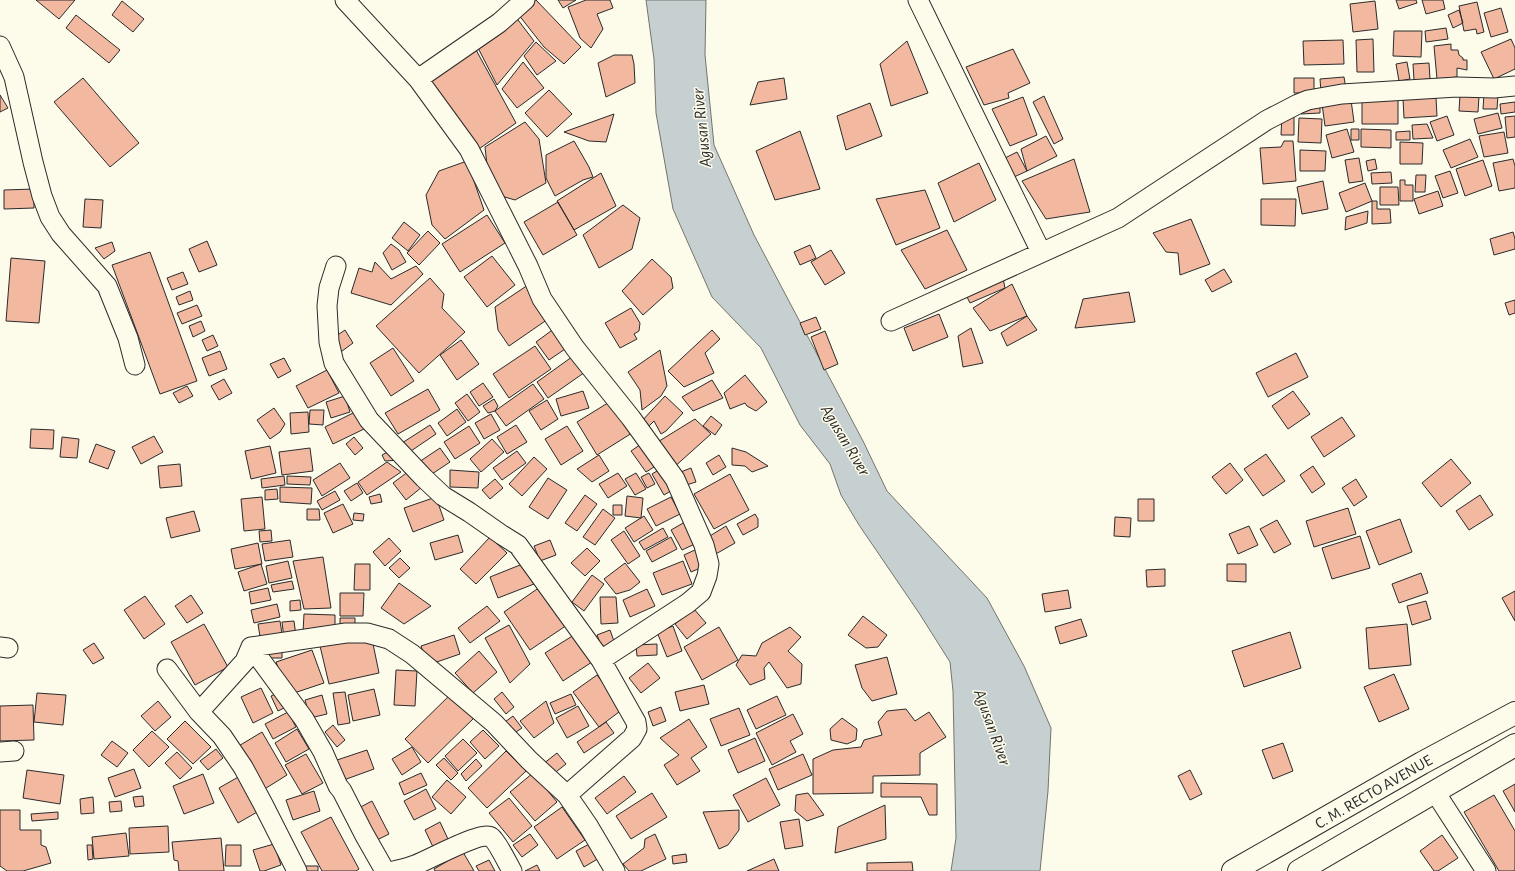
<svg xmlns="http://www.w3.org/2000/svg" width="1515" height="871" viewBox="0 0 1515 871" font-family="'Alegreya Sans',sans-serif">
<rect width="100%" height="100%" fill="#fdfbea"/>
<path fill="#c7d0d0" stroke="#74746e" d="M646,0H706L705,55L714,145L754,235L863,441L887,491L987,598L1024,666L1051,728L1048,791L1040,871H951L956,838L953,691L950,662L919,613L859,525L841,495L830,464L800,425L761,348L712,297L673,209L656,113L654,59Z"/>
<path fill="#f2b8a0" stroke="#2b2b2b" d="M36,0H75L59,19Z
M533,0H536L581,47L564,64L544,47L518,14Z
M558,0H576L563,8Z
M586,0H610L613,8L597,14L603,29L591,48L580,38L568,7Z
M1396,0H1416L1417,3L1399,9Z
M1422,0H1443L1445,9L1426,14Z
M122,1L144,19L133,32L112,15Z
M1375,1L1378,29L1353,32L1350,4Z
M1477,2L1484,32L1477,34L1476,29L1464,31L1459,6Z
M1501,8L1508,32L1491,37L1484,13Z
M1459,10L1463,23L1453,28L1448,15Z
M76,15L120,50L109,63L66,28Z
M515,16L534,41L497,85L476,44Z
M1446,28L1448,39L1426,42L1425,31Z
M1394,31H1422L1421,57L1393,56Z
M1373,39L1374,72H1357L1356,40Z
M1511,39L1515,48V69L1494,79L1481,52Z
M1343,40L1344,64L1304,65L1303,41Z
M907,41L928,93L891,106L880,64Z
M536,42L556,61L537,75L524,56Z
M1451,44V50H1458L1459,55L1463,58V60H1467V70L1457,68V77L1437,79L1434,46Z
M475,48L516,123L476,151L426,82Z
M1013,49L1030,83L1008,93L1009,98L984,105L966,67Z
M614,55H632L634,64L635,83L606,97L598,63Z
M523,62L544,88L517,108L502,89Z
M1407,62L1410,79L1399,81L1396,64Z
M1429,63L1430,79L1414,80L1413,64Z
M1344,77L1346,89L1321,92L1320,79Z
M83,78L139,143L110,167L54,102Z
M784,78L787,99L750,105L758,82Z
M1294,78H1314V93H1294Z
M549,90L572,114L547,137L525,113Z
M1484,94L1498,95L1497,109H1483Z
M0,95L8,108L0,112Z
M1460,95L1479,96L1478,112L1459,111Z
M1044,96L1063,139L1054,144L1033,102Z
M1023,97L1037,135L1010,146L992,109Z
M1362,97H1398V124H1362Z
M1436,98L1437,116L1404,118L1403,99Z
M1351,100L1354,122L1325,126L1322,104Z
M1515,102V112L1501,114L1500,104Z
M870,103L882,136L846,150L837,116Z
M1301,103H1320V113L1301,114Z
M1498,113L1502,128L1478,134L1474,119Z
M614,114L606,142L589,141L564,132Z
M1282,115L1294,116V135H1281Z
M1447,116L1454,135L1437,141L1430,122Z
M1515,116V137L1507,138L1505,117Z
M1299,118L1322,119L1321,143L1298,142Z
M525,122L539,139L546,183L515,200L498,195L488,174L485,147Z
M1427,124L1433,138L1413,139L1412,125Z
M1347,129L1354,152L1332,158L1326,135Z
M1351,129H1359V140H1351Z
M1361,129L1391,130V148L1361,147Z
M800,131L820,189L775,200L756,151Z
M1410,131V140H1396V132Z
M1504,132L1508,153L1484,157L1479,136Z
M1046,136L1057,156L1027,171L1021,149Z
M1470,139L1478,157L1451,168L1443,150Z
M574,141L589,167L593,177L583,180L555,196L546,178V155Z
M1284,141H1293L1296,181L1263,184L1260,148L1281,147Z
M1400,142L1423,143L1422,164H1400Z
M1300,150L1326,151L1325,171H1300Z
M1017,152L1027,171L1014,177L1005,158Z
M1359,158L1363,181L1349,183L1345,160Z
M1074,159L1090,212L1046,219L1022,181Z
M1375,159L1377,169L1368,171L1366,161Z
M1513,159L1515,166V188L1499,191L1493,163Z
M1483,160L1492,186L1465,196L1456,169Z
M467,161L484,210L445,239L432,225L426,195L439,171Z
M979,163L996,200L954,222L938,183Z
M1450,171L1458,193L1443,198L1435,176Z
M1391,172L1392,183L1372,184L1371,173Z
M601,173L616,206L574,230L557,201Z
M1416,175H1426L1425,192H1415Z
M1400,180H1405V185H1413V201H1400Z
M1323,181L1328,209L1302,214L1297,187Z
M1365,183L1372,201L1346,212L1339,193Z
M1380,187H1398L1399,205H1380Z
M34,189V208L4,209V190Z
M925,190L940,228L896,245L876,199Z
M1438,191L1443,206L1419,214L1414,199Z
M85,199L103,200L101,228L83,227Z
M1261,199H1296L1295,226L1261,225Z
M1372,201H1377V209H1390L1391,223L1372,224Z
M558,202L577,235L543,255L524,222Z
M623,205L640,218L632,249L599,268L583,235Z
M1368,211L1367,223L1345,230L1346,217Z
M487,215L505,243L460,272L442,244Z
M1191,219L1210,264L1180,275L1178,253L1166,252L1153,233Z
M404,222L420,235L408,251L392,238Z
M947,230L967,270L925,289L901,250Z
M428,231L440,243L419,265L407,253Z
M1513,232L1515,239V249L1494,255L1490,239Z
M207,241L217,265L199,272L189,249Z
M112,242L115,251L104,259L95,248Z
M391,244L399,250L406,262L392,270L383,253Z
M810,245L816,258L800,265L794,252Z
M831,250L845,273L825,285L811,262Z
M150,252L197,381L160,394L112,265Z
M492,256L515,285L487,307L464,277Z
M11,258L45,261L39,323L6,321Z
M652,259L671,277L673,288L643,315L622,291Z
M375,262L391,279L416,266L423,274L391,305L351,293L359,268L372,272Z
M1224,269L1232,282L1212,292L1205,280Z
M183,272L188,284L172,290L167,278Z
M430,278L444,294L442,308L465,332L419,373L376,326Z
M1003,278L1005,288L970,303L966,295Z
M1012,284L1027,316L990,331L973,308Z
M528,285L551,317L509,346L498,330L495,307Z
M190,291L193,300L179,305L176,297Z
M1129,292L1135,322L1075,328L1083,299Z
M1515,300V313L1509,315L1505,303Z
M197,305L202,316L182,324L177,313Z
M631,308L640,323L639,331L634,334L637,339L620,348L605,323Z
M939,314L948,337L913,351L904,328Z
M1027,316L1037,330L1007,346L1001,333Z
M816,317L821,329L805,335L800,323Z
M201,321L205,331L193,337L189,326Z
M555,328L568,347L549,360L536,342Z
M971,328L983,363L963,367L958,336Z
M345,330L353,343L338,354L329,341Z
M712,330L720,339L705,353L714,373L684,387L668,371Z
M825,331L838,364L824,370L811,337Z
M213,335L218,346L207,351L202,340Z
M461,340L479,364L457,380L440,355Z
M535,346L551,369L509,398L493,374Z
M393,348L414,381L391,396L370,363Z
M660,350L667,386L661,396L642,410L640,390L628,372Z
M220,351L227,369L209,376L202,358Z
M1296,353L1308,377L1268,397L1256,373Z
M576,354L588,370L548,398L537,382Z
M284,358L291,371L278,378L270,364Z
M327,370L339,393L308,408L296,386Z
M745,375L767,402L756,411L747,406L745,403L730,409L724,393Z
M224,379L232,393L219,400L211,386Z
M712,380L723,398L693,411L682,397Z
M483,383L493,397L479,406L470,392Z
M533,384L544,399L506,426L495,411Z
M187,386L193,396L179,403L173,393Z
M428,389L440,410L398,434L385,413Z
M583,391L589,408L561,416L556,399Z
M1293,391L1310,414L1288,429L1272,406Z
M467,394L480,412L468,421L455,403Z
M345,396L350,412L331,418L326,402Z
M665,396L683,413L666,431L661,434L654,421L646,429L640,423Z
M494,399L498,406L495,411L488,413L483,406Z
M547,400L558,419L541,430L529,411Z
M611,401L632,433L597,455L577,422Z
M274,408L285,424L280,432L270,439L257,420Z
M457,409L466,422L447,436L438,423Z
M310,410H324L323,425L309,424Z
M308,412L309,432L291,434L290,413Z
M355,412L364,429L333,444L325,427Z
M491,414L500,430L484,439L475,423Z
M711,416L722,425L715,435L703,426Z
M1342,417L1355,436L1324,457L1311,437Z
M695,419L711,434L672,469L656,443Z
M430,425L436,434L408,453L402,443Z
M516,425L527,442L507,454L497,437Z
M469,426L480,443L455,459L444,442Z
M567,426L583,451L561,465L545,439Z
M31,429L54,430L53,449L30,448Z
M154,436L163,452L141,464L132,447Z
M62,437L79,439L77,458L60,457Z
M354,437L363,448L355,455L346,444Z
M492,439L504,452L481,472L470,459Z
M644,442L659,464L646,472L631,451Z
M96,444L115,451L108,469L89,462Z
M270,446L276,473L251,479L245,451Z
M310,448L313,471L282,475L279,452Z
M395,448L400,460L385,461L382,455Z
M440,448L450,462L429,476L419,462Z
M732,448L746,452L768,466L752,472L745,466L732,465Z
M517,451L526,463L502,480L493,468Z
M1266,454L1285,481L1263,496L1244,469Z
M599,455L609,471L592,482L577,469Z
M719,455L726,467L713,475L706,463Z
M534,457L547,469L522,496L509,484Z
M1451,459L1471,483L1441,507L1422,483Z
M387,462L401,472L367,495L358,482Z
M340,463L350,478L322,496L313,480Z
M1230,463L1243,480L1226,494L1212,477Z
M180,464L182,486L160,488L158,466Z
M1313,466L1325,484L1312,493L1300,475Z
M662,468L674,489L664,495L652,474Z
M691,468L696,482L683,486L678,473Z
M450,470L479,472L478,488L450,487Z
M409,471L422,487L406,500L393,483Z
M618,473L627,486L608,498L599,484Z
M636,473L646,489L635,495L625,479Z
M649,473L655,484L647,488L641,477Z
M730,474L749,510L714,529L694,494Z
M284,476L285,485L262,488L261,479Z
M287,476L311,477L310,485L287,484Z
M548,478L567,490L548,519L529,507Z
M495,479L503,488L490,499L482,490Z
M1356,479L1367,497L1354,506L1342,488Z
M357,483L363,493L351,501L344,491Z
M280,487L312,488L311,504L280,502Z
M277,489L278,499L265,500V490Z
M335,491L340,500L322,510L317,501Z
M380,494L382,502L371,504L369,497Z
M585,495L597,504L577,531L565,523Z
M1480,495L1493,515L1469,530L1456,511Z
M627,496L643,498L641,518L625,516Z
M262,497L265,529L244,531L241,499Z
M436,497L444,520L413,532L404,508Z
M671,497L680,514L656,526L647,509Z
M1138,499H1154V521H1138Z
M343,504L353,524L333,533L324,513Z
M613,505H622V515H613Z
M1348,508L1356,534L1314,547L1306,521Z
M307,509H319L320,520H307Z
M603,509L615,518L595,545L583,537Z
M194,511L200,531L171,538L166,518Z
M354,513L364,514L363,521L353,520Z
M755,514L758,519V527L743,535L737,524Z
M644,516L653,530L634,542L625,528Z
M1115,517L1131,518L1130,537L1114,536Z
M1400,519L1412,552L1379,565L1366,531Z
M1277,520L1291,544L1274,553L1260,529Z
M685,522L697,543L682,550L671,530Z
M726,526L735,543L714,555L705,539Z
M1249,526L1258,545L1238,554L1229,534Z
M663,528L668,537L644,550L639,542Z
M271,530L272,541L260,542L259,531Z
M624,531L640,556L628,564L611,540Z
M458,535L463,552L435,560L430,543Z
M1360,536L1370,568L1332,579L1322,548Z
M490,537L507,553L476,584L460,569Z
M671,537L677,549L652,562L646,551Z
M389,538L401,551L385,566L373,552Z
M290,540L293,557L265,561L262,544Z
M550,540L556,555L540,561L534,546Z
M258,543L262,564L235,569L231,549Z
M587,548L600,561L585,576L571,563Z
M697,549L705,566L691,572L684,555Z
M323,557L331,608L304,609L293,561Z
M400,558L410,568L399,578L389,568Z
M288,561L292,578L269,583L266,566Z
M683,561L692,584L662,595L653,573Z
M525,563L534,584L498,598L490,577Z
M625,563L640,582L630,590L616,594L604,579Z
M261,564L267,584L244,591L238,572Z
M355,564H370V590H354Z
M1227,564H1246V582L1227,581Z
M1165,569V586L1147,587L1146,570Z
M1421,573L1428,593L1399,603L1392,584Z
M592,575L604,584L584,611L572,602Z
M292,581L294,589L273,592L271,585Z
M399,583L431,606L404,624L381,608Z
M540,587L567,625L530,650L504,612Z
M268,588L271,600L251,604L249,592Z
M647,589L655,606L630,617L623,600Z
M1068,590L1071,608L1045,612L1042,594Z
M1515,591V621L1502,598Z
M340,593H364L363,616H340Z
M191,595L203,613L187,623L175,606Z
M145,596L165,624L144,639L124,610Z
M600,597H616L618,623L601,624Z
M300,600L301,610L290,611V601Z
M1426,601L1431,619L1412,625L1407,606Z
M277,604L280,617L254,623L251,610Z
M487,606L500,621L470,643L458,628Z
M694,609L706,623L687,639L675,624Z
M304,614L335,615V633L303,632Z
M863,616L887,635L878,647L866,648L848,635Z
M340,618H355V628H340Z
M1081,619L1087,636L1060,644L1055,627Z
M280,621L283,640L261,643L258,624Z
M294,621L296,636L284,638L282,622Z
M204,624L228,667L195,685L171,642Z
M1407,624L1411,665L1369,669L1366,628Z
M509,625L530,664L510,683L485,638Z
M673,626L682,651L667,657L657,632Z
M719,627L738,660L702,680L684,647Z
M790,627L801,637L788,651L802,664L801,684L787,688L769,662L764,668L765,679L750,685L736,665L742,655L756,656L762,643Z
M610,630L615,644L602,648L597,635Z
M1290,632L1301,668L1244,687L1232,651Z
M371,634L379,673L329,684L320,646Z
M454,635L460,654L428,665L421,646Z
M574,635L592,662L563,681L545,653Z
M94,643L104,658L93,664L83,650Z
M657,644V655L637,656L636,645Z
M261,648H282V658H261Z
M312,650L324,683L288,695L276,662Z
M479,651L497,672L473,693L455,673Z
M887,657L897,694L872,701L862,688L855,665Z
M648,663L660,678L641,693L629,678Z
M396,670L417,671L415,706L394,705Z
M1394,674L1409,709L1379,722L1364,687Z
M597,675L623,709L599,727L573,692Z
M704,685L709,704L680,711L675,692Z
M261,688L273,713L253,723L241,697Z
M374,689L380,715L353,721L348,695Z
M280,692L288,706L278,711L271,696Z
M345,692L350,723L338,725L333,693Z
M502,692L514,707L506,714L494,699Z
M37,693L66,695L63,725L34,722Z
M452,693L475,717L428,763L405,739Z
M571,694L576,705L555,714L550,703Z
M322,695L327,714L310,718L305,700Z
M777,696L786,715L756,729L747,710Z
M158,701L171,717L155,731L141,716Z
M546,701L554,723L534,738L520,721Z
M33,705L34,740L0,741V706Z
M578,706L589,726L567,738L556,718Z
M661,707L666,721L653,726L648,712Z
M739,708L750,735L721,746L710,719Z
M906,709L915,721L929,712L946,737L920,753V775L873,776V793L813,794V759L833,750L861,747L864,740L882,735L878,722L887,711Z
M288,712L296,727L273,739L265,724Z
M793,714L803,734L790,741L796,752L772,765L756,733Z
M513,716L522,728L513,734L505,722Z
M842,718L857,729L856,740L847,744L831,740L830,729Z
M689,719L707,747L691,758L700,771L677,785L664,765L679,755L660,738Z
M185,721L211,747L193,764L167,739Z
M606,722L614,733L584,753L577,742Z
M333,725L345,740L337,747L325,732Z
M297,729L309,749L286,762L275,743Z
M483,730L499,746L485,759L470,742Z
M152,731L169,747L149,767L133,750Z
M262,732L287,775L263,790L237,747Z
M755,738L765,761L738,773L728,750Z
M463,739L477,753L458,771L445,756Z
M112,741L128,753L117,767L101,755Z
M1283,743L1293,771L1273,779L1262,750Z
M412,747L421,762L402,775L392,759Z
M216,749L223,758L208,770L200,761Z
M367,750L374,769L341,781L334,761Z
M506,751L526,771L487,808L468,788Z
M177,752L192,768L180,779L165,763Z
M557,753L566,764L552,775L543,764Z
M306,754L323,783L302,794L285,765Z
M803,754L812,775L778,790L769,769Z
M444,758L458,773L451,780L436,765Z
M476,759L482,766L466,781L461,774Z
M134,769L141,788L115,797L108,778Z
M27,770L64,775L60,804L23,798Z
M1190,770L1202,794L1190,800L1178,776Z
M421,773L427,785L404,795L399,783Z
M533,773L557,802L535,821L510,792Z
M203,774L214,803L184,814L173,786Z
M240,776L259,811L238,823L219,788Z
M624,776L636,792L607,814L595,798Z
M766,778L780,805L748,822L733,795Z
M447,780L466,797L451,814L432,797Z
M881,783L937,784V815H929L921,797H881Z
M1515,784V812L1503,791Z
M426,789L436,809L414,820L404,801Z
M314,791L320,811L293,820L286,800Z
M652,793L667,817L631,839L616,816Z
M808,793L824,815L807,821L795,811L796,795Z
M1494,795L1515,831V871H1499L1464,812Z
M143,796L144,806L135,807L133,797Z
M93,797L94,813L81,814L80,799Z
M509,798L532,826L513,842L489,813Z
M121,801L122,811L110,812L109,802Z
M372,801L389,834L371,843L353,811Z
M885,805L886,839L835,853L838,827Z
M562,807L585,840L557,859L534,827Z
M0,810H20V830H41V845L46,847L51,863L23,871H7L0,866Z
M739,810V830L728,845L719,849L703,812Z
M58,812V819L32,821L31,814Z
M331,817L359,869L356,871H322L301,832Z
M799,819L803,846L785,849L780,822Z
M440,822L448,839L433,847L425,830Z
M168,826L169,852L130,854L129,828Z
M126,833L129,856L94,859L92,837Z
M530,834L538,845L522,857L513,845Z
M655,834L666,859L641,871H629L623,864L644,848L645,839Z
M1442,835L1458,858L1438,871H1434L1420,851Z
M221,838L224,871H179L178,861L174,860L172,842Z
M593,842L601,857L584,867L576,851Z
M274,844L281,865L264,871H260L253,850Z
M87,845H92L93,859L88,860Z
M226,845H241V866H225Z
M463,852L474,871H435L434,869Z
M686,854L687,862L673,864L672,856Z
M774,859L779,871H747Z
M489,860L495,871H479L476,866Z
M912,862L913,871H867V863Z
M537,865L540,871H525Z
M305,866H318V871H305Z"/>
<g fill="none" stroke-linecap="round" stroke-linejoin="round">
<g stroke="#2b2b2b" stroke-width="21">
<path id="minor" d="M345,0L418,79L469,149L528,266L542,299L575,348L631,418L675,479L704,545L709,564L707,576L701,592L688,603L601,660L636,722L637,729L632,738L567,795
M918,0L1041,252
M0,46L14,77L33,162L42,196L50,217L61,234L107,286L128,338L135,365
M418,79L499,23L525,0
M336,266L329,288L327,306L329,342L334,363L369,420L424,478L443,496L469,512L502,535L518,545L601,660
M891,321L1118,218L1267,120L1298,104L1308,100L1342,94L1457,87L1494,88L1515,86
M0,647L8,648
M251,647L304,719L323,752L338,786L342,791L364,834L385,871
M167,669L199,712L222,736L243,767L263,804L297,871
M199,712L245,661L251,647L346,633H367L389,639L412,654L494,723L529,760L567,795L589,827L615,871
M0,752L14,751
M1435,792L1486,871
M394,871C401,869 408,868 415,865C427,861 482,830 491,837C497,841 508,864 512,871"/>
</g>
<g stroke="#2b2b2b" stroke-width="24">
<path id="trunk" d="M1233,871L1422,763L1515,713
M1299,871L1515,745"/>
</g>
<use href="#minor" stroke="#fdfbea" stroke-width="19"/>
<use href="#trunk" stroke="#fdfbea" stroke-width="22"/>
</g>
<g text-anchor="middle" stroke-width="3" stroke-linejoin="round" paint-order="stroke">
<g font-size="16" fill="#2b2b2b" stroke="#fdfbea">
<text transform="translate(1373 791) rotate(-30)" y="6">C. M. RECTO AVENUE</text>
</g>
<g font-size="17" font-style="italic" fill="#2b2b2b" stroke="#fdfbea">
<text transform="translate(701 128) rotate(-96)" y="6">Agusan River</text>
<text transform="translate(846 440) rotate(59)" y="6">Agusan River</text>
<text transform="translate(993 727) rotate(70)" y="6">Agusan River</text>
</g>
</g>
</svg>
